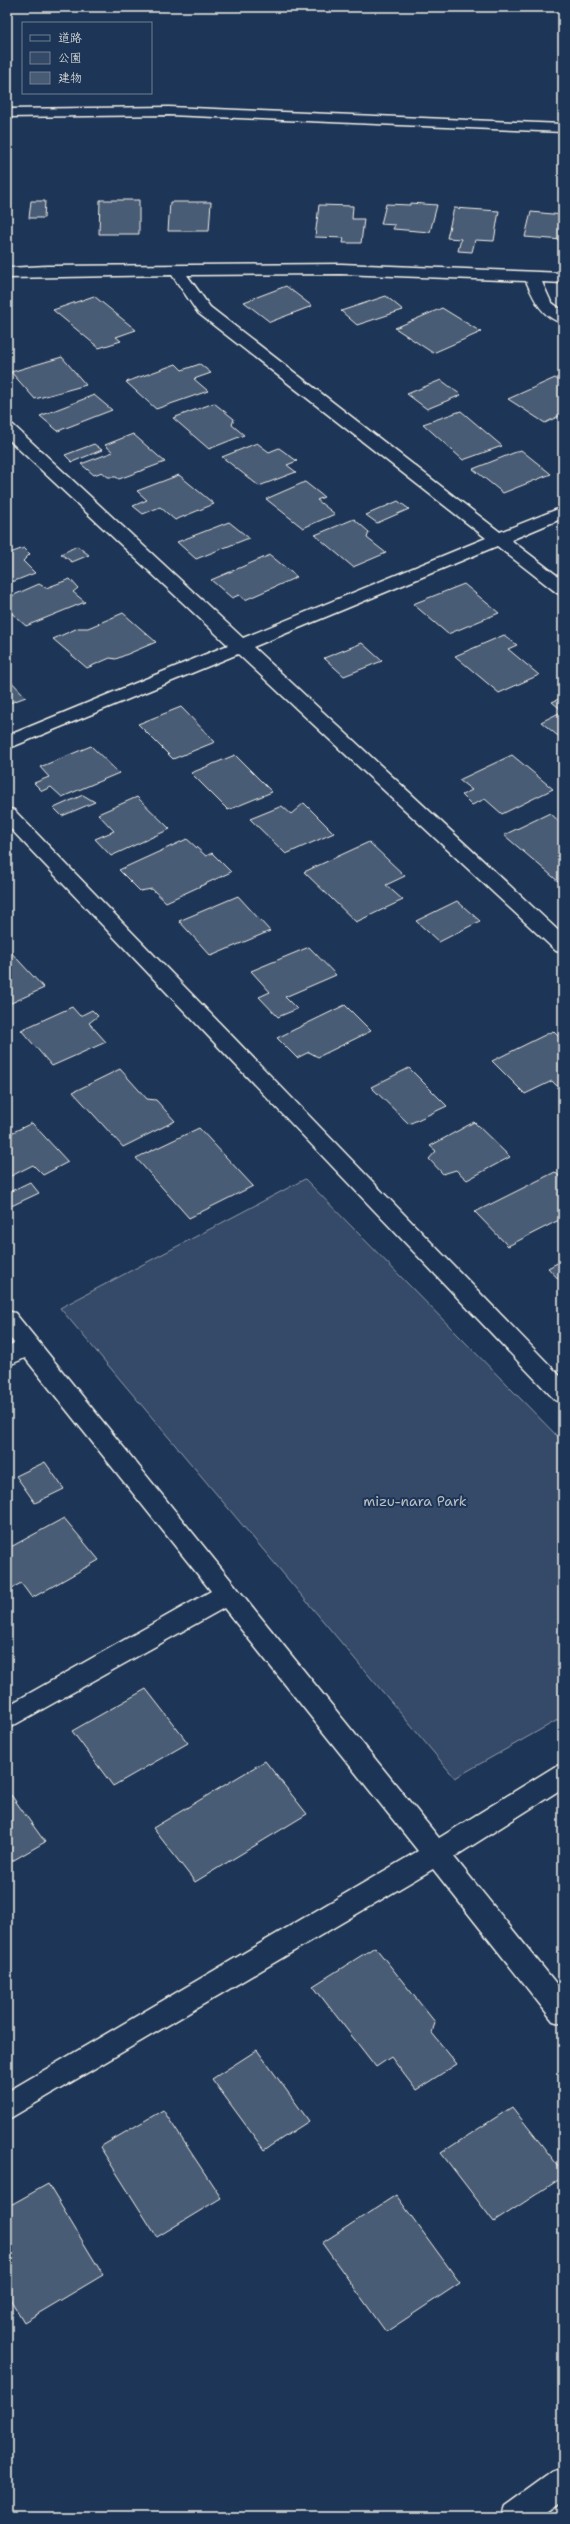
<svg xmlns="http://www.w3.org/2000/svg" width="570" height="2524" viewBox="0 0 570 2524" font-family="'Shantell Sans','Klee One',sans-serif">
<rect width="100%" height="100%" fill="#1d3557"/>
<filter id="ink" filterUnits="userSpaceOnUse"><feTurbulence type="fractalNoise" baseFrequency=".025" numOctaves="2"/><feDisplacementMap in="SourceGraphic" scale="8" xChannelSelector="R" yChannelSelector="G"/><feConvolveMatrix kernelMatrix="1 2 1 2 8 2 1 2 1" color-interpolation-filters="sRGB"/></filter>
<g filter="url(#ink)">
<path fill="#354a67" stroke="#949ea8" d="M305,1179L563,1442V1717L455,1778L60,1308Z"/>
<path fill="#485b74" stroke="#f4f1e8" d="M100,200H139V234H99Z
M31,201H45L44,218H29Z
M170,202H211L209,231H168Z
M410,203L437,205L430,232L393,229L395,225L381,224L386,204L410,205Z
M319,205L353,206L352,219H364L361,243H343L344,238L315,237Z
M454,208L499,211L494,241L475,240L472,252L458,251L461,239L447,238Z
M531,212L563,215V240L525,237Z
M286,286L312,306L270,322L244,302Z
M94,296L136,330L116,337L121,341L99,348L53,310Z
M386,296L403,310L357,325L341,311Z
M442,308L481,332L433,353L395,328Z
M62,357L86,385L35,399L11,372Z
M176,364L182,370L200,364L211,373L194,379L208,391L156,409L126,382Z
M555,378L563,383V414L545,423L508,399Z
M441,380L461,395L427,409L407,394Z
M94,395L112,410L58,431L40,416Z
M214,403L234,419L232,425L244,435L209,449L173,418Z
M461,411L502,446L463,460L423,424Z
M133,434L165,462L119,479L116,477H108L102,472L94,475L81,464L113,452L105,445Z
M257,443L269,452L279,448L297,461L287,465L296,472L259,486L222,457Z
M94,444L102,450L72,462L65,455Z
M521,450L551,474L503,493L473,469Z
M179,475L214,504L175,520L160,507L143,514L133,506L147,500L137,491Z
M305,482L324,497L317,500L335,514L303,528L266,499Z
M398,501L409,509L377,523L366,515Z
M354,519L369,532L367,538L386,553L353,567L315,535Z
M229,522L249,538L196,559L177,542Z
M77,546L89,555L72,562L61,554Z
M24,548L30,554L23,561L35,573L7,584V550L10,553Z
M270,555L297,577L245,600L239,595L232,598L211,580Z
M70,579L78,588L73,592L85,602L26,626L7,609V598L39,584L46,588Z
M464,584L499,613L448,634L413,604Z
M123,613L156,642L116,659L110,658L87,668L53,639L78,628H88Z
M504,635L517,645L508,649L539,675L499,693L455,656Z
M362,643L382,661L344,676L324,658Z
M7,677L26,697L7,704Z
M563,697V711L552,702Z
M181,707L215,742L173,759L138,724Z
M563,711V740L541,722Z
M91,746L119,773L62,797L51,787L42,791L34,783L49,777L40,767Z
M235,755L272,792L228,810L191,773Z
M512,755L553,789L502,814L485,799L472,805L462,795L472,790L459,780Z
M83,795L95,802L62,816L54,808Z
M137,797L170,829L111,856L95,839L114,831L98,814Z
M304,803L334,833L286,854L250,819L282,806L291,814Z
M550,813L563,825V880L559,882L504,835Z
M187,839L206,856L212,853L231,872L166,902L152,889L140,891L119,870Z
M369,842L405,876L386,885L403,900L356,922L304,872Z
M238,896L270,931L211,956L179,921Z
M457,901L480,921L439,942L416,921Z
M309,947L336,975L285,997L297,1009L278,1017L259,997L270,992L251,971Z
M7,948L44,988L7,1005Z
M345,1005L371,1031L318,1057L309,1052L297,1058L277,1038Z
M72,1007L80,1016L92,1010L98,1016L89,1023L106,1042L52,1066L21,1030Z
M553,1031L563,1041V1085L558,1087L552,1081L525,1094L492,1061Z
M409,1068L447,1106L409,1124L371,1087Z
M120,1069L147,1099L156,1100L175,1121L123,1147L73,1092Z
M474,1122L510,1157L467,1180L456,1170L443,1174L429,1159L436,1151L430,1146Z
M32,1123L68,1162L43,1175L33,1165L7,1178V1135Z
M199,1128L253,1186L189,1218L136,1158Z
M555,1172L563,1180V1218L508,1246L475,1212Z
M30,1182L39,1193L7,1208V1193Z
M563,1260V1284L548,1268Z
M45,1462L64,1489L35,1503L16,1476Z
M64,1518L99,1560L32,1598L21,1583L7,1591V1549Z
M146,1689L188,1743L113,1786L72,1731Z
M265,1761L307,1814L195,1882L153,1828Z
M11,1795L45,1842L7,1864V1797Z
M375,1947L435,2022L432,2033L457,2064L416,2090L391,2057L376,2067L313,1986Z
M257,2050L309,2121L264,2150L212,2079Z
M512,2107L563,2172V2177L494,2222L441,2153Z
M163,2110L221,2198L157,2237L100,2147Z
M48,2184L103,2275L24,2322L7,2294V2207Z
M396,2195L460,2283L386,2332L322,2243Z"/>
<g fill="none" stroke-linecap="round" stroke-linejoin="round">
<g stroke="#f4f1e8" stroke-width="3">
<path id="minor" d="M169,107L563,124V132L169,115L7,117V109Z
M341,264L563,273V283L542,282L551,302L563,311V323C542,318 534,299 526,281L341,274L187,275L210,307L500,532L563,507V518L511,540L563,580V594L557,593L497,546L253,647L563,935V953L556,951L238,654L7,749V736L228,645L7,438V424L13,425L243,638L486,538L198,313L172,275L7,278V268L47,266Z
M7,808L14,810L563,1379V1403L555,1400L7,825Z
M7,1311L15,1313L37,1340L439,1838L554,1767L563,1764V1788L454,1857L563,1992V2024L553,2021L433,1869L7,2120V2092L418,1851L224,1608L7,1729V1706L211,1591L25,1358L7,1366V1347L14,1343L7,1335Z
M563,2468V2501L541,2517H501L505,2506L552,2472Z"/>
</g>
<use href="#minor" fill="#1d3557" fill-rule="evenodd"/>
</g>
</g>
<g text-anchor="middle" stroke-width="4" stroke-linejoin="round" paint-order="stroke">
<g font-size="14" fill="#bbbfc1" stroke="#1d3557">
<text x="415" y="1506">mizu-nara Park</text>
</g>
</g>
<rect width="570" height="2524" fill="none" stroke="#1d3557" stroke-width="24"/>
<rect x="12" y="12" width="546" height="2500" fill="none" stroke="#f4f1e8" stroke-width="1.5" filter="url(#ink)"/>
<rect x="22" y="22" width="130" height="72" fill="#1d3557" stroke="#738091"/>
<rect x="30" y="35" width="20" height="6" fill="#1d3557" stroke="#738091"/>
<text x="58" y="42" font-size="12" fill="#f4f1e8">道路</text>
<rect x="30" y="52" width="20" height="12" fill="#354a67" stroke="#738091"/>
<text x="58" y="62" font-size="12" fill="#f4f1e8">公園</text>
<rect x="30" y="72" width="20" height="12" fill="#485b74" stroke="#738091"/>
<text x="58" y="82" font-size="12" fill="#f4f1e8">建物</text>
</svg>
